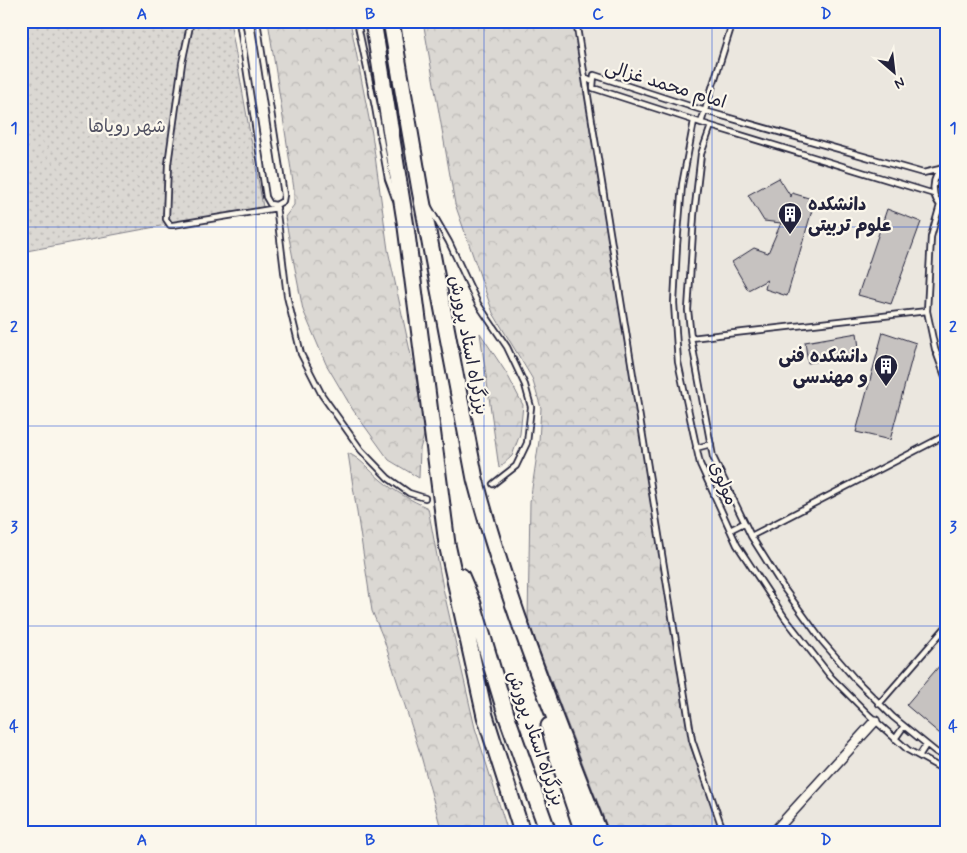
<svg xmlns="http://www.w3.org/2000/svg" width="967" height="853" viewBox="0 0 967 853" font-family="Mynerve,'Playpen Sans Arabic',sans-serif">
<defs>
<pattern id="forest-crowns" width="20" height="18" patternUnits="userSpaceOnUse" patternTransform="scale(1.25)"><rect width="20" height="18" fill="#dbd8d3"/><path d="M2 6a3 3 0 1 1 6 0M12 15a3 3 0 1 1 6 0" fill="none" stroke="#bcb9b6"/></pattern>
<pattern id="park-dots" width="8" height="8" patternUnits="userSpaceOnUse" patternTransform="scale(1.25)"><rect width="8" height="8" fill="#dbd8d3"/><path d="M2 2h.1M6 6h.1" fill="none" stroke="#bcb9b6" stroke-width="1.8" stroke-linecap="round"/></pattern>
</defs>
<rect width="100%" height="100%" fill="#fbf7ec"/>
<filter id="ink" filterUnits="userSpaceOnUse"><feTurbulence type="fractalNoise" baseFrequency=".02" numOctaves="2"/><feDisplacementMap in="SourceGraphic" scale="10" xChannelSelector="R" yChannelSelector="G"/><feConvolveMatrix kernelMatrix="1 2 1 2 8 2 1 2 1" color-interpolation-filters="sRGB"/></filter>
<g filter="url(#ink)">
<path fill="#ebe7df" d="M573,21H946V832H723L719,823L690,747Z"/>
<path fill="url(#forest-crowns)" stroke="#7e7d87" d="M268,21H350L372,134L388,250L422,406L425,432L420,449L419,478L389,460L353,410L326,364L303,310L285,217L294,205V189Z
M423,21H573L690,746L723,832H609L528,621L530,502L539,441L541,408L532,378L493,313L455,204Z
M480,333L507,374L523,405L520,434L512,456L499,468Z
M348,453C361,459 369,470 381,480C395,492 411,500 428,508L443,588L475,728L508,832H442L421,756L384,640L372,611Z"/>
<path fill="url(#park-dots)" stroke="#7e7d87" d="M21,21H230L263,207L21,252Z"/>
<path fill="#c6c2c0" stroke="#22223b" d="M779,178L791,197L792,193L815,200L787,296L765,289L767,280L748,290L732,262L754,248L768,253L781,223L764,221L748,195Z
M887,209L921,222L891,304L858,295Z
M883,332L916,343L890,440L856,432Z
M857,333L860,355L808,363L805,342Z
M946,658V739L906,705Z"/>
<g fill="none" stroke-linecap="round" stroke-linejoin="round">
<g stroke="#22223b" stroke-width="8">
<path id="service" d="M191,21L182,63L168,164L166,219L170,225H173L277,208
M239,21L266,197L270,204L276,205L283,201L284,195L257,21
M357,21L375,107L388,179L395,198
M576,21L585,78L593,82
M585,78L692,740L720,822L725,832
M694,121L682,185L677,245L674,303L678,362L700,464L737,545L785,618L831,677L870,716L908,750L946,771
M701,123L733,21
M711,126L701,154L694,215L688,310L691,338L713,457L751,536L783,587L822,641L854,678L893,717L936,752L946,757
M946,163C930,177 929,198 946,211
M934,194L711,126L593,88L594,75L705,111L923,173L940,169
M276,205L287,296L301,354L322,395L361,450L388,478L409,493L425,498
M940,205L931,237L927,311L935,349L946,379
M429,207L449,242L478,304L507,347L525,385L531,407L527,443L516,466L493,484
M691,338L927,311
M696,448L711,444
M730,530L744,523
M751,536L946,435
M879,704L946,627
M895,739L904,726
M919,756L926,745"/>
</g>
<g stroke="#22223b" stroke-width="12">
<path id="minor" d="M774,832L875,721"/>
</g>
<g stroke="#22223b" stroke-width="19">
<path id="trunk" d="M373,21L406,227L447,544L485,716L522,832
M391,21L420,190L475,479C507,600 554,716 599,832
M461,576L473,604L506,714L548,832
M549,726L555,749L583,832"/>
</g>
<use href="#service" stroke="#fbf7ec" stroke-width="4.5"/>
<use href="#minor" stroke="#fbf7ec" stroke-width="9"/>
<use href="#trunk" stroke="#fbf7ec" stroke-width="15"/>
</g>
</g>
<path fill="none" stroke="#1d4ed8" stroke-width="1" stroke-opacity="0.55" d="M256,21V832M484,21V832M712,21V832M21,227H946M21,426H946M21,626H946"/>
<defs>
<g id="building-pin" transform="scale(1.25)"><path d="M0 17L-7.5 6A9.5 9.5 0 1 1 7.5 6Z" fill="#22223b" stroke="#fbf7ec"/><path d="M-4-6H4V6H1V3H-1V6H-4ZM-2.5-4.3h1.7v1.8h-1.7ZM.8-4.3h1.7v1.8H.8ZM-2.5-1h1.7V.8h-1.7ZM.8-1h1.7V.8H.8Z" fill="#fff"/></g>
</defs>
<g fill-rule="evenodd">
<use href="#building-pin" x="790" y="214"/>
<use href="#building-pin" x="886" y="366"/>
</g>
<g text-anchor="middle" stroke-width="4.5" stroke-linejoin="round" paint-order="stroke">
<g font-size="18" fill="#22223b" stroke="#fbf7ec">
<text transform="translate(666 84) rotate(17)" y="6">امام محمد غزالی</text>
<text transform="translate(469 345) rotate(79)" y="6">بزرگراه استاد پرورش</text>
<text transform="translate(724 483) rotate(67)" y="6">مولوی</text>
<text transform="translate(536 738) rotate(71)" y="6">بزرگراه استاد پرورش</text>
</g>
<g font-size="18" fill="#505061" stroke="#fbf7ec">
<text x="127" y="132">شهر رویاها</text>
</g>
<g font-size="18" font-weight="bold" fill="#22223b" stroke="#fbf7ec" text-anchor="start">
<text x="808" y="210">دانشکده<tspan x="808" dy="21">علوم تربیتی</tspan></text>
<text x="868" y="362" text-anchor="end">دانشکده فنی<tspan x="868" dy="21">و مهندسی</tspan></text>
</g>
</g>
<rect width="967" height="853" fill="none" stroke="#fbf7ec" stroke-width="55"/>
<g transform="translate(894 72) rotate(152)" stroke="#fbf7ec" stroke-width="4" paint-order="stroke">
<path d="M0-4L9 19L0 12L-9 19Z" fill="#22223b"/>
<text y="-8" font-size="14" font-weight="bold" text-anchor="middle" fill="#22223b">N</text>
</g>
<rect x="28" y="28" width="912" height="798" fill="none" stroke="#1d4ed8" stroke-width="2"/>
<g font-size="16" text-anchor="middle" font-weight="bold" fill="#1d4ed8">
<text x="142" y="19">A</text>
<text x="370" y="19">B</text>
<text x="598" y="19">C</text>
<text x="826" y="19">D</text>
<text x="14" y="133">1</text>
<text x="953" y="133">1</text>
<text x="14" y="332">2</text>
<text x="953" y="332">2</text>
<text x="14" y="532">3</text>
<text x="953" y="532">3</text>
<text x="14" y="731">4</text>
<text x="953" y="731">4</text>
<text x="142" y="845">A</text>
<text x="370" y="845">B</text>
<text x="598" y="845">C</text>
<text x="826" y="845">D</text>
</g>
</svg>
